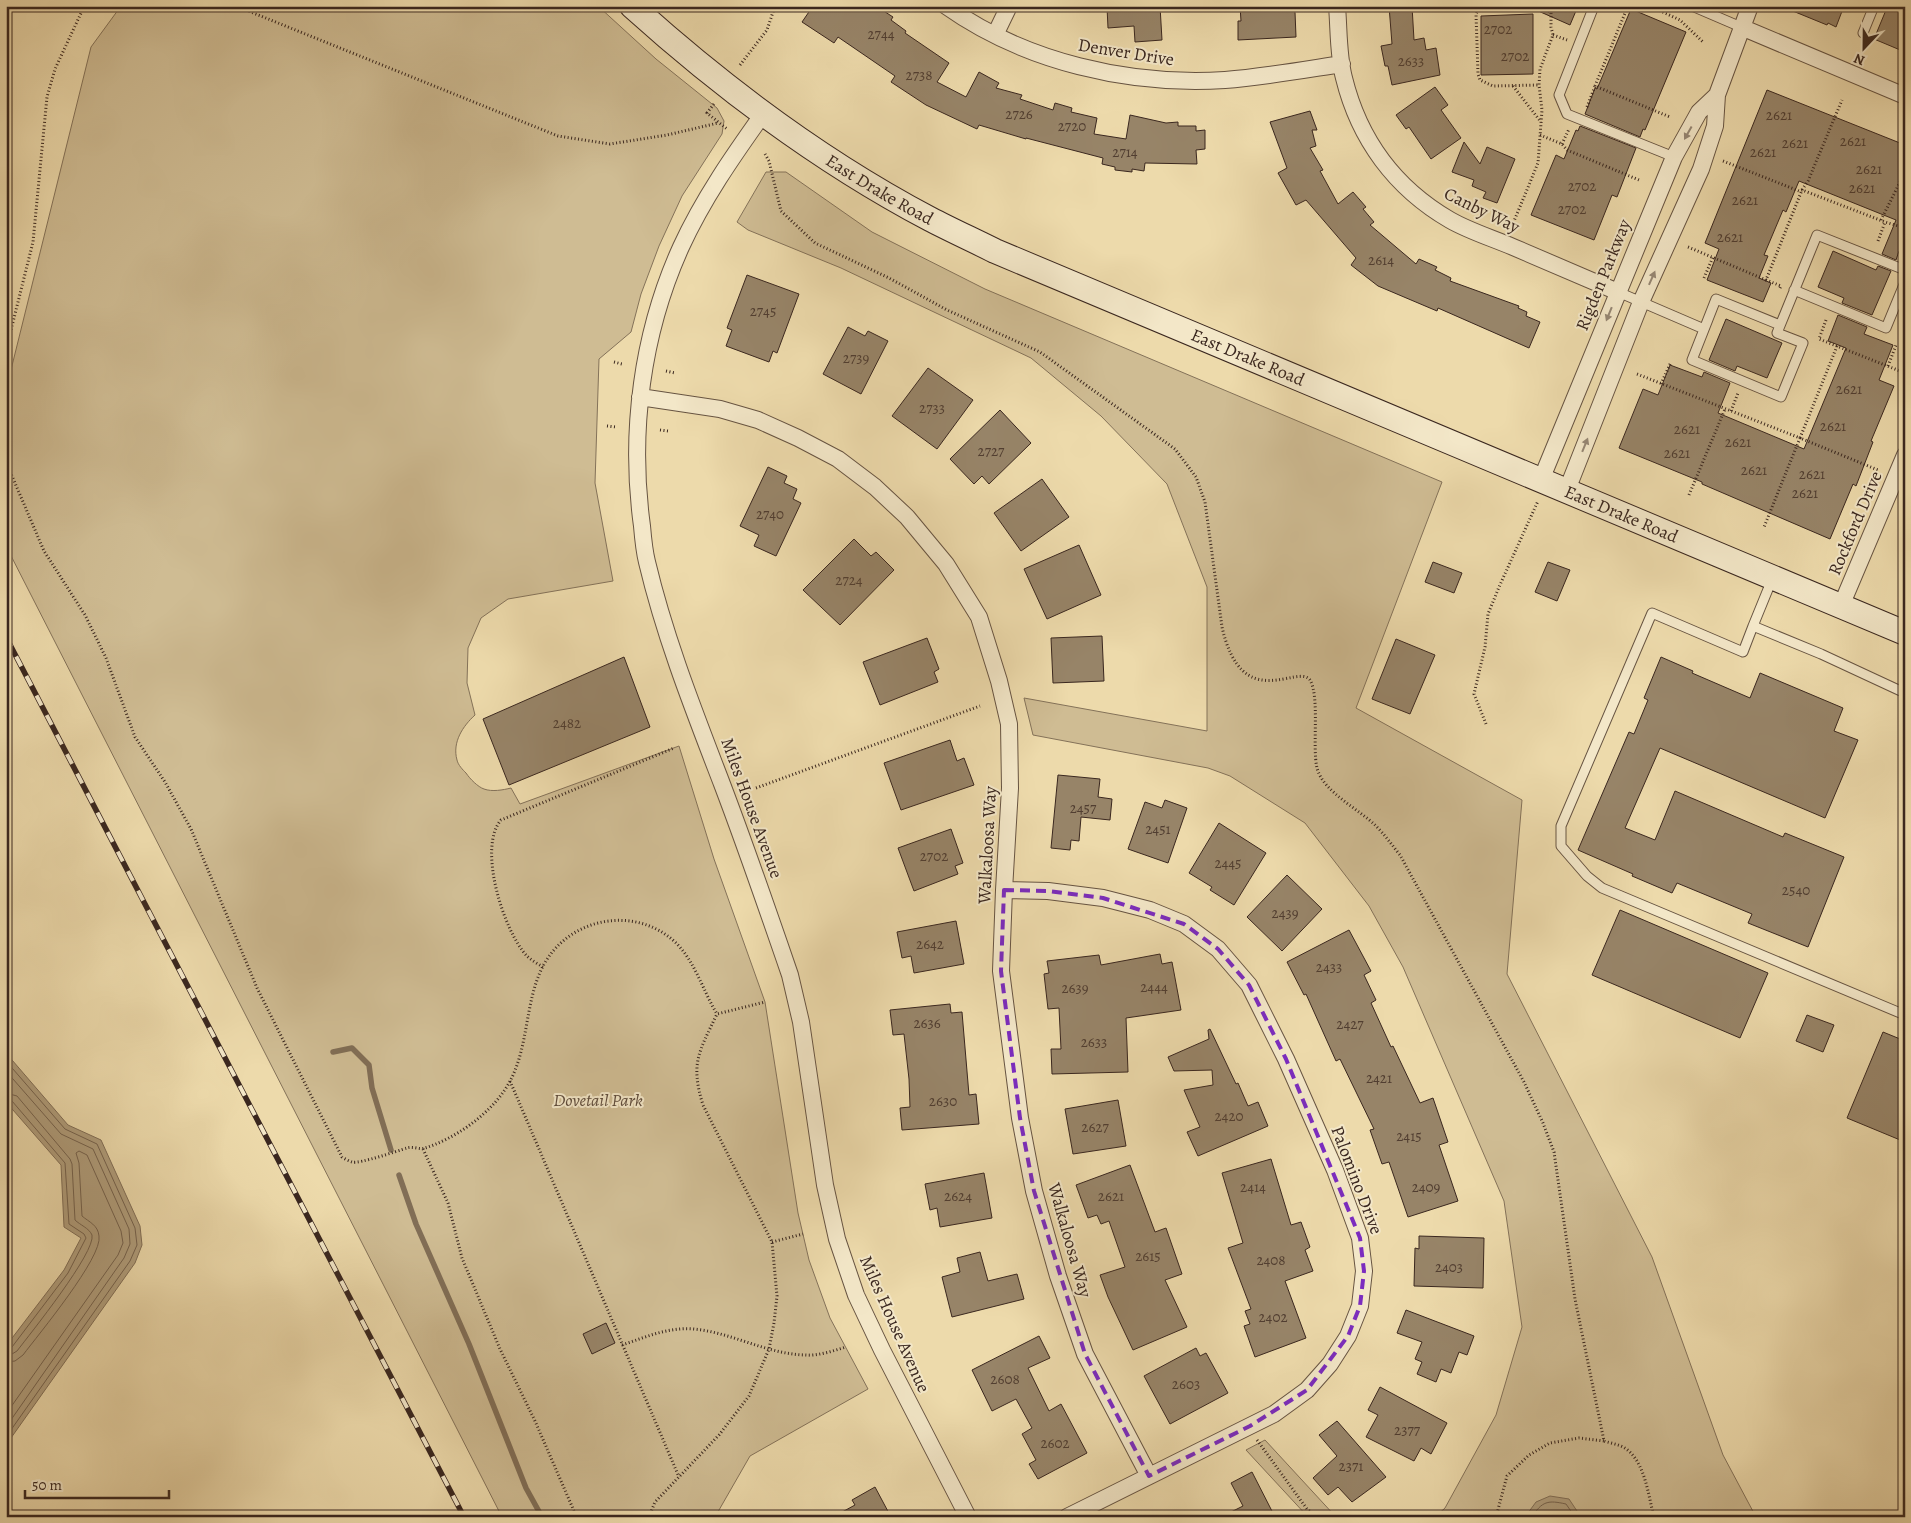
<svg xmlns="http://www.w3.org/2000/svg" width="1911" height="1523" viewBox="0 0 1911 1523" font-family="Alegreya,serif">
<rect width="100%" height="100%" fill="#eddaab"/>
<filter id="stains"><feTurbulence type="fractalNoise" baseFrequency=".004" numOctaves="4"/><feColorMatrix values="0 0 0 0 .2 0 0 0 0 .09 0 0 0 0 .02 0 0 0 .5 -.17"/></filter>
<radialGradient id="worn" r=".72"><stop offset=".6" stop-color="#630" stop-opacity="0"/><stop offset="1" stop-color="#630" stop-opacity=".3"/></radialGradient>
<path fill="#cfbc93" stroke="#847259" d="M121,6H598L656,59L717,108L724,121L722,134L682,196L659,246L641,294L631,332L599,359L595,483L613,581L508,599L481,618L468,648L467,683L475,715C463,726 452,742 457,760C458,765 463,770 466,773C470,779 478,787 484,789C492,792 503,790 511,788L520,804L679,746L714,859L765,1002L798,1213L809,1260L830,1318L868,1389L750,1456L715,1517H502L6,546V390L91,47Z
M766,172H786L872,232L985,289L1442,482L1356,708L1522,800L1507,974L1652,1257L1723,1455L1756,1517H1435L1445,1508L1496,1415L1522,1327L1504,1201L1403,967L1369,906L1305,823L1230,776L1208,768L1033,735L1024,698L1207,731V587L1167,484L1101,416L1031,358L841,268L748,230L737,222Z
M1265,1440L1336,1517H1308L1246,1450Z"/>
<path fill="#b09d7b" stroke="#816e56" d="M6,1053L68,1125L101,1140L140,1226L142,1245L135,1263L6,1445V1346L64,1270L81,1238L64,1227L61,1165L6,1102Z
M1550,1496L1569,1499L1581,1517H1525L1536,1502Z"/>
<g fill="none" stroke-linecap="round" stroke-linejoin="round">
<path stroke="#75624d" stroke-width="1" d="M6,1061L65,1129L97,1144L135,1228L137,1245L130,1261L6,1437
M6,1071L61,1134L93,1149L129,1229L130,1244L124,1258L6,1427
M6,1093L17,1096L70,1159L72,1164L75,1220C80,1225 89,1228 92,1235C96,1252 30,1334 17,1351L12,1354L6,1355
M6,1099L12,1101L65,1163L69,1224L84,1234L86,1238L68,1273L12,1347L6,1349
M6,1362L15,1361L23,1355C38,1335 103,1257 99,1236C98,1225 89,1222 82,1216L79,1163L76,1153L79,1151L87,1155L121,1231L123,1243L118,1255L6,1414
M1532,1517C1542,1501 1548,1500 1566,1504L1575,1517"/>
<path stroke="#816e56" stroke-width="5.5" d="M333,1052L352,1048L369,1065L372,1088L391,1150
M399,1175L416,1224L469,1344L526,1488L542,1517"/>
</g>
<path fill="#978468" stroke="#3a271f" d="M813,6H876L893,17L891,20L906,31L905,33L949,63L937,82L966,97L979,72L999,83L996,88L1022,95L1020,99L1053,110L1055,103L1072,108L1071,112L1097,118L1094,134L1126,139L1130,115L1166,123L1178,122V126H1196V131L1205,130V149L1196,150L1197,164L1145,163L1144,171L1132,169V172L1115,170V167L1102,164L1103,158L1026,138V139L979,125L977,129L926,105L891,82L895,76L838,37L834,43L802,22Z
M1160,6L1162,40L1135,42L1134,26L1108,28L1107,7Z
M1240,6H1292V11L1295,12L1296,37L1238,40V21H1241Z
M1389,6H1412L1414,40L1424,38L1426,50L1436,48L1440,75L1392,85L1388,66H1385L1381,46L1392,44Z
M1527,6H1578L1570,25Z
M1844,6L1836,27L1828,23L1827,25L1783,7Z
M1890,6H1905V52L1874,39L1886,10L1888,11Z
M1631,9L1686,32L1645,130L1643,129L1640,137L1585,114L1595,88L1597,89Z
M1533,14V74L1481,75V16Z
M1435,87L1448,105L1441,110L1461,138L1431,159L1409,127L1406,129L1396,115Z
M1767,90L1905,145V253L1899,251L1896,260L1882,254L1896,220L1799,181L1786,212L1783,210L1764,255L1768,256L1759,278L1771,283L1763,302L1707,280L1719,249L1705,243Z
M1310,111L1317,130H1312L1316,146L1310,148L1323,170L1320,171L1338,204L1353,192L1366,207L1363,209L1374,222L1370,225L1416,264L1419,259L1437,267L1435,270L1451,278L1450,281L1519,306L1518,308L1527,312L1526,316L1540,322L1529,348L1438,308L1437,311L1378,286L1351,265L1356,258L1306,200L1296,205L1278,173L1287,168L1270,122Z
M1580,126L1636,148L1617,197L1612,195L1594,240L1531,215L1556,155L1564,159L1576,130L1578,131Z
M1464,142L1480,164L1487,147L1515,159L1497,203L1483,198L1486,192L1472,186L1474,180L1452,172Z
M1833,251L1876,270L1878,266L1891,271L1872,315L1842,303L1844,298L1818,287Z
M747,275L799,294L777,353L773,351L769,362L726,346L732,330L727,328Z
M1838,315L1867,327L1864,334L1893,345L1879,380L1894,386L1871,441L1873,442L1856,486L1853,484L1830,539L1702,484V482L1619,448L1643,389L1658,395L1670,365L1702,377L1704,372L1730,383L1718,413L1804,449L1846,348L1828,341Z
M1726,319L1782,343L1767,378L1737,366L1735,371L1709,360Z
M848,327L865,336L868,331L888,341L861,394L823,374Z
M928,368L973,400L937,449L892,416Z
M1000,410L1031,443L989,484L982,476L974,484L950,459Z
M768,467L787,476L784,483L797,489L793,499L801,503L776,556L754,546L759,535L740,526Z
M1042,479L1069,517L1021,551L994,513Z
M854,539L871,556L876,552L894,570L840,625L803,590Z
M1079,545L1101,595L1047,619L1024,569Z
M1433,562L1462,573L1454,593L1425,582Z
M1548,562L1570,570L1557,601L1535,592Z
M1102,636L1104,681L1053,683L1051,638Z
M927,638L939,669L934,672L938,682L880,705L863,662Z
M1396,639L1435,655L1410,714L1372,699Z
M624,657L650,727L509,785L483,719Z
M1661,657L1693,671L1692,673L1750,698L1760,673L1843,708L1834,731L1858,740L1825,818L1660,748L1625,828L1655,840L1675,791L1783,837L1785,833L1844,857L1808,947L1748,923L1752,914L1677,883L1672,893L1632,876L1633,874L1578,850L1629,732L1634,734L1648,700L1644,698Z
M950,740L957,761L964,758L974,785L901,810L884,763Z
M1058,775L1100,779L1098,797L1112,799L1110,820L1081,817L1079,841L1071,840L1070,850L1051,848Z
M1165,800L1187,808L1168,863L1128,849L1145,802L1162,808Z
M1219,823L1266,853L1234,905L1210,890L1212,887L1189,873Z
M951,829L963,863L955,866L958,874L914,891L898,848Z
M1287,875L1322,909L1282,951L1247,917Z
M1620,910L1768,973L1740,1038L1592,975Z
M956,921L964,964L914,973L911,956L902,958L897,932Z
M1349,930L1371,971L1364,975L1376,1000L1371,1003L1391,1047L1393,1046L1420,1103L1433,1098L1448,1142L1439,1145L1458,1201L1408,1217L1389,1162L1382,1164L1370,1130L1374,1129L1340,1059L1336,1061L1306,994L1304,995L1287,962Z
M1160,954L1162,964L1172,962L1181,1010L1126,1018L1128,1072L1052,1074L1051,1049H1061L1059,1008L1048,1009L1044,974L1049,973L1047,961L1099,955L1101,965Z
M950,1004L951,1013L962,1012L969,1095L976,1094L979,1124L902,1130L900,1108L910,1107L909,1079L904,1034L893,1035L890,1010Z
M1807,1015L1834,1025L1823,1052L1796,1041Z
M1210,1029L1236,1084L1238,1083L1248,1106L1258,1102L1268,1126L1198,1156L1187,1132L1200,1127L1184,1090L1213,1085L1212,1070L1174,1071L1168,1057L1209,1039L1208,1030Z
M1883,1032L1905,1041V1142L1847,1118Z
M1118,1100L1126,1146L1073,1154L1065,1109Z
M1271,1159L1291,1225L1301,1222L1310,1247L1305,1250L1313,1271L1285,1281L1306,1338L1255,1357L1244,1326L1250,1324L1245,1311L1251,1309L1228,1248L1243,1243L1222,1173Z
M1130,1165L1155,1232L1166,1228L1182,1274L1165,1280L1187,1327L1133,1350L1108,1297L1100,1275L1125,1267L1109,1221L1101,1224L1097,1215L1088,1218L1076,1185Z
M984,1173L992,1218L940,1227L937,1208L930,1210L925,1184Z
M1419,1236L1484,1238L1483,1288L1414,1286L1415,1248L1419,1249Z
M980,1252L988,1281L1017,1274L1024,1299L952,1317L942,1277L960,1272L957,1258Z
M1406,1310L1474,1336L1467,1355L1459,1352L1451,1373L1441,1369L1436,1382L1417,1374L1422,1362L1415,1359L1422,1342L1397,1333Z
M606,1323L615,1343L592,1354L583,1334Z
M1039,1336L1050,1358L1028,1368L1049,1411L1061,1404L1087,1453L1038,1479L1029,1464L1036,1460L1022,1434L1032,1428L1016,1399L992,1411L972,1370Z
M1196,1348L1200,1356L1206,1353L1228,1393L1170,1424L1144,1376Z
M1380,1387L1447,1423L1431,1454L1421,1448L1414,1461L1366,1437L1378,1415L1368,1410Z
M1337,1421L1386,1477L1352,1502L1338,1487L1328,1495L1313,1478L1337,1456L1319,1435Z
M1252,1472L1275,1517H1221L1243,1506L1231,1483Z
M875,1487L891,1517H833L855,1505L852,1500Z"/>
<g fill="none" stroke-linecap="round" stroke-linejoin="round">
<g stroke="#675442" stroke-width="11">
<path id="service" d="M1594,6L1559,95L1567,114L1674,157
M1692,6L1741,27
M1863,33L1874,6
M1794,290L1886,328L1905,282
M1618,292L1704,329
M1780,325L1716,299L1692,360L1781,397L1803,343L1777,333L1817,235L1905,270
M1773,577L1753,626L1821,654L1905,693
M1753,626L1743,652L1652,613L1561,826V846L1587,876L1602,888L1905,1015"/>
</g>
<g stroke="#675442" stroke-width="18">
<path id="minor" d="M946,6C1025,62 1129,86 1225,80C1264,77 1303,70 1342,64
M1337,6C1339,30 1338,55 1344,78C1359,139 1395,188 1450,220C1469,231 1492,238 1513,247C1548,262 1583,277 1618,292
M1741,27L1905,96
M995,35L1009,6
M763,114C733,156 703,199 681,247C642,333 629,432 642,526C643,538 644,550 647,562C665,638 694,711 722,784C746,847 768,911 790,975L801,1022L825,1185L837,1239L856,1295L882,1350L968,1517
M640,397L720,409L758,420L798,438L838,459L875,487L907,517L946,564L979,617L999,681L1009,724L1010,788L1004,890L1001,971L1020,1118L1034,1191L1058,1276L1085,1354L1149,1476
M1541,480L1674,157L1699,112L1717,95
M1567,490L1641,302L1701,169L1715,126L1717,95L1750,6
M1841,606L1905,455
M1004,890L1048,891L1103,898L1150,910L1184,924L1218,949L1249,985L1286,1059L1335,1170L1360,1238L1364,1271L1360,1306L1348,1336L1330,1364L1307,1390L1274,1414L1067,1517"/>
</g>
<g stroke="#3a271f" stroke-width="26">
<g id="secondary">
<path id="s1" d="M632,6C723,88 822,162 930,219C951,230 973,240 995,251L1905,633"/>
</g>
</g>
<path stroke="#3a271f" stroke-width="3" stroke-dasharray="1 2.5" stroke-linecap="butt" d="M236,6L558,136L610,144L667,135L718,123
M1480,6L1476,14L1478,74L1480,80L1493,86L1539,85
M1497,6H1509
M1650,6L1680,20L1704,43
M1553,35L1567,40
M740,65L767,30L775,6
M1513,86L1541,122
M1595,86L1628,6
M714,104L707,113L727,129
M1587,107L1595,86L1670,117
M1540,135L1562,144L1567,150L1639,180
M1562,144L1569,129
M765,154L769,161L781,211L815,243L889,278L947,310L1040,352L1175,449L1196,477L1205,502L1222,627C1242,716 1298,663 1310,680C1320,697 1312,747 1317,768C1323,792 1359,809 1376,826C1385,835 1392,845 1400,855L1524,1082L1543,1123L1554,1152L1575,1299L1604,1441C1610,1443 1617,1444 1623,1447C1645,1459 1648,1495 1654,1517
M1723,161L1799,191L1802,190L1885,222L1905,228
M1881,220L1905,172
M1512,226L1538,163L1542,110L1539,85L1540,69L1553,35L1551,27V12L1535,6
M1878,241L1885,222
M1688,247L1766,280
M1704,278L1713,257
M1780,288L1781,286L1766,280L1802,190L1808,181L1842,100
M1826,320L1819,339L1905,373
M1837,346L1800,438L1878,470
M6,350L33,242L47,97L55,69L82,11L86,6
M614,362L622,364
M1888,366L1896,345
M666,371L675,373
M1637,374L1800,438L1764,527
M1661,384L1671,362
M1731,411L1738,393
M607,426L616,427
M660,430L668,431
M6,462L44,551L85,615L106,658L135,737L165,782L191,829L257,988L342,1157C345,1159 349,1161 352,1162C360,1164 397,1151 407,1148C413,1146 420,1150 425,1148C454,1139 487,1116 504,1091C530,1054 523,1005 543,966C569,917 635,905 675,942C695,961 703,991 717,1014
M1689,495L1725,409
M1486,724L1474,694L1485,647L1488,614L1499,587L1538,501
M756,788L980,706
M543,967C538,964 531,960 527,956C504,932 477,848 501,820L674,748
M510,1081L679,1477
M423,1149L448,1203L462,1258L500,1349L535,1421L574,1511L579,1517
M772,1242L803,1234
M622,1345C646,1337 668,1327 693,1329C731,1332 766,1354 805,1355C818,1356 833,1351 846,1347
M1257,1440L1307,1509L1317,1517
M649,1517L655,1502L719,1435L749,1396L769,1349L774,1323L777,1296L772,1242L703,1105C690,1063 699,1052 717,1014L765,1002
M1000,1517L1002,1516
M1496,1517L1507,1476L1529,1455L1550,1443L1579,1438L1604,1441"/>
<use href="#service" stroke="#f3e7c8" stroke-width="9"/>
<use href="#minor" stroke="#f3e7c8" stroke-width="16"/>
<use href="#secondary" stroke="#f3e7c8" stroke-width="24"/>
<g stroke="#3a271f" stroke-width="5.5">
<path id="rail" d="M6,637L464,1517"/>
</g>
<use href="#rail" stroke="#f3e7c8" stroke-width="4" stroke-dasharray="11" stroke-linecap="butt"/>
</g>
<defs><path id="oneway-solid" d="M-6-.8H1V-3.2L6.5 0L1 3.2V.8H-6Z" transform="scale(1.25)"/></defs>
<g fill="#968774">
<use href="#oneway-solid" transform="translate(1688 133) rotate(119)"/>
<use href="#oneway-solid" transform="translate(1652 278) rotate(-66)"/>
<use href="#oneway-solid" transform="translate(1609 314) rotate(112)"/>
<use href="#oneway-solid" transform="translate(1585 445) rotate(-68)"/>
</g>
<path fill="none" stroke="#7b2cbf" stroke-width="4" stroke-dasharray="10 6" stroke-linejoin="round" d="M1004,890L1048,891L1103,898L1184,924L1218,949L1249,985L1286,1059L1360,1238L1364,1271L1360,1306L1348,1336L1307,1390L1250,1426L1149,1476L1085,1354L1034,1191L1020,1118L1001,971Z"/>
<g text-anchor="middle" stroke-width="4" stroke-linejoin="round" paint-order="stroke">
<g font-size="15" fill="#513e31">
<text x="1498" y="34">2702</text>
<text x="881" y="39">2744</text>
<text x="1515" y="61">2702</text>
<text x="1411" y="66">2633</text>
<text x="919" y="80">2738</text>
<text x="1019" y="119">2726</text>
<text x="1779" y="120">2621</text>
<text x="1072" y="131">2720</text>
<text x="1853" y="146">2621</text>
<text x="1795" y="148">2621</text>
<text x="1125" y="157">2714</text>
<text x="1763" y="157">2621</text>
<text x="1869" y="174">2621</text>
<text x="1582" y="191">2702</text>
<text x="1862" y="193">2621</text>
<text x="1745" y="205">2621</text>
<text x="1572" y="214">2702</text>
<text x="1730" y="242">2621</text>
<text x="1381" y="265">2614</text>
<text x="763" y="316">2745</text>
<text x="856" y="363">2739</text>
<text x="1849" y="394">2621</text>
<text x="932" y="413">2733</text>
<text x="1833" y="431">2621</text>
<text x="1687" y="434">2621</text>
<text x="1738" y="447">2621</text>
<text x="991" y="456">2727</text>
<text x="1677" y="458">2621</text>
<text x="1754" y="475">2621</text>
<text x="1812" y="479">2621</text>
<text x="1805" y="498">2621</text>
<text x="770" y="519">2740</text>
<text x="849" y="585">2724</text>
<text x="567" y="728">2482</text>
<text x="1083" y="813">2457</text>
<text x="1158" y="834">2451</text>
<text x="934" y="861">2702</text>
<text x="1228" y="868">2445</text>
<text x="1796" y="895">2540</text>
<text x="1285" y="918">2439</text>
<text x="930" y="949">2642</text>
<text x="1329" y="972">2433</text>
<text x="1154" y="992">2444</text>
<text x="1075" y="993">2639</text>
<text x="927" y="1028">2636</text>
<text x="1350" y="1029">2427</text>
<text x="1094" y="1047">2633</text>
<text x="1379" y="1083">2421</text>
<text x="943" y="1106">2630</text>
<text x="1229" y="1121">2420</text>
<text x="1095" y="1132">2627</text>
<text x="1409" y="1141">2415</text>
<text x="1253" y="1192">2414</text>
<text x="1426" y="1192">2409</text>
<text x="958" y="1201">2624</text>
<text x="1111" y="1201">2621</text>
<text x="1148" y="1261">2615</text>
<text x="1271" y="1265">2408</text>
<text x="1449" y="1272">2403</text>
<text x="1273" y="1322">2402</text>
<text x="1005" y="1384">2608</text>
<text x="1186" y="1389">2603</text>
<text x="1407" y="1435">2377</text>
<text x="1055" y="1448">2602</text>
<text x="1351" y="1471">2371</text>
</g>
<g font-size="18" fill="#3a271f" stroke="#f3e7c8">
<text transform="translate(1126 52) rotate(9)" y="6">Denver Drive</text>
<text dy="6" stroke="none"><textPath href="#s1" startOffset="309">East Drake Road</textPath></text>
<text transform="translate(1482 210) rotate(26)" y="6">Canby Way</text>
<text transform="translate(1603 275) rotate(-68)" y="6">Rigden Parkway</text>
<text dy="6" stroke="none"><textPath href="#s1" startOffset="714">East Drake Road</textPath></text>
<text dy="6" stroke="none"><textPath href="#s1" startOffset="1119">East Drake Road</textPath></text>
<text transform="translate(1855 523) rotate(-67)" y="6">Rockford Drive</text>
<text transform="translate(752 808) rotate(70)" y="6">Miles House Avenue</text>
<text transform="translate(987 845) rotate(-87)" y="6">Walkaloosa Way</text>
<text transform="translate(1357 1180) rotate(69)" y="6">Palomino Drive</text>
<text transform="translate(1070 1240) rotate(74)" y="6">Walkaloosa Way</text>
<text transform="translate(895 1324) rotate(66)" y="6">Miles House Avenue</text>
</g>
<g font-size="18" font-style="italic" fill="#5f4c3c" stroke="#f3e7c8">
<text x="598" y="1106">Dovetail Park</text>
</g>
</g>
<rect width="1911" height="1523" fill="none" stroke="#eddaab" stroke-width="25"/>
<rect x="8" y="8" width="1896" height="1508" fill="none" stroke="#3a271f" stroke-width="2.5"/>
<rect x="12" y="12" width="1886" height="1498" fill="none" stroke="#3a271f"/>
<g transform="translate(1864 48) rotate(202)" stroke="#f3e7c8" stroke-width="4" paint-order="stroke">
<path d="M0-4L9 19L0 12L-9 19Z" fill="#3a271f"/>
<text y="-8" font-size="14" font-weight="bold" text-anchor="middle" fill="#3a271f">N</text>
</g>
<path d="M25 1490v8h144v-8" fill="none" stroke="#3a271f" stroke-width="2.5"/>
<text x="32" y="1490" font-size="15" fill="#3a271f" stroke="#f3e7c8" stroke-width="4" paint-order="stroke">50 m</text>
<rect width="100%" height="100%" filter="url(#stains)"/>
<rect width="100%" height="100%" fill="url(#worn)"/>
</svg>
